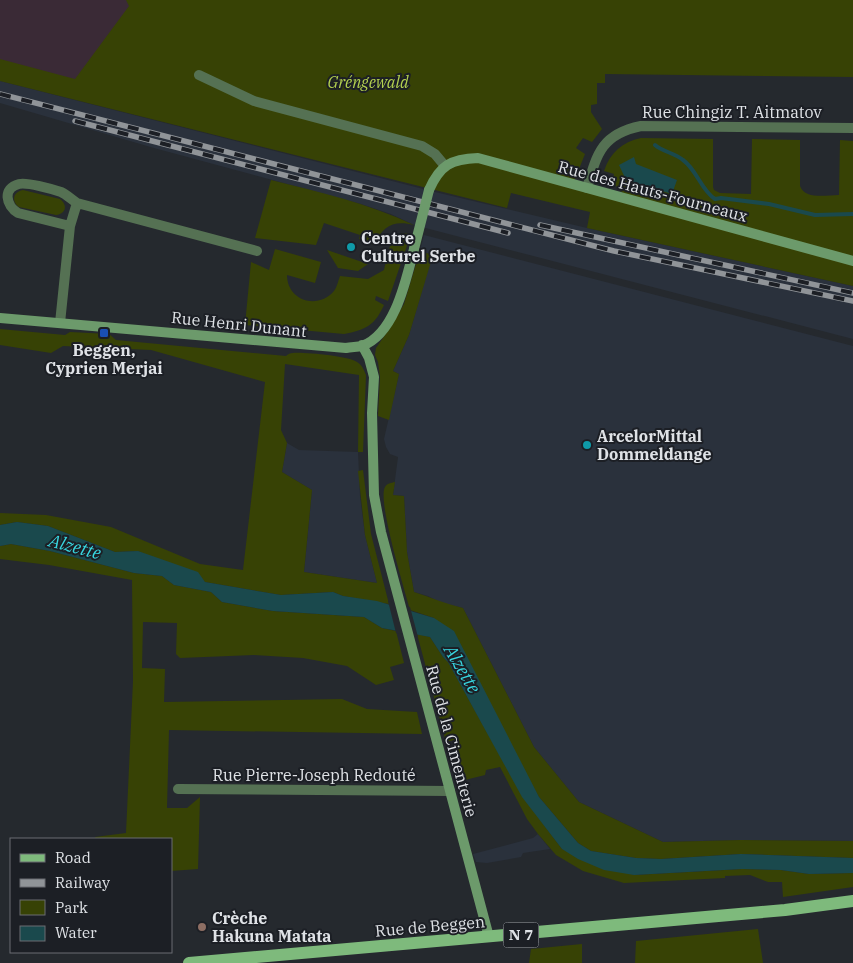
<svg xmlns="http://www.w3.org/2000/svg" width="853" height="963" viewBox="0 0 853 963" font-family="'IBM Plex Serif',serif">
<rect width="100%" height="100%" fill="#25292e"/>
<path fill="#3a2a36" d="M0,0H217L186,124L0,70Z"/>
<path fill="#2a313c" d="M0,81L435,192L587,228L853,286V339L414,225L391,214L361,204L154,148L0,103Z
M424,235L853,346V841L741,840L663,842L579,802L534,747L463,608L441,603L428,596L414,592L407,552L404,496L393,495L398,457L390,454L386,447L384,439L399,374L393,371L409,335L432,255L420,251Z
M287,443L299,450L358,452L360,496L365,535L377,583L304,572L312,490L282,472Z
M538,834L550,849L523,853L521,857L487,863L476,862L473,854L533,838Z"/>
<path fill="#374205" d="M126,0H853V77L605,74V83H597V104L591,105V112L602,129L592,142L583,138L576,148L585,154L573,184L629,199L612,182L614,174L604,171C610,153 622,142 641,138L713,139V187L714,190L720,193L751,194L752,139L800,140V186C805,200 827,195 839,195L840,140L853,141V286L587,228L590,212L511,193L507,208L0,81V59L75,79L129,6Z
M271,180C319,192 368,203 414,225C393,220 383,226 374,245L359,239L360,235L324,223L316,245L255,238Z
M23,190L60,199C68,205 66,214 56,215L19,207C11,201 13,192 23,190Z
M401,233L411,234L388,301L376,296L375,300L384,305C375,325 366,330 344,334L245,325L251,262L269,270L275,249L321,262L315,283L287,275C287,301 318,310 334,291C337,287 338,281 340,276L368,279L384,270C387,258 389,238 401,233Z
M327,250L368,264L358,271L338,268Z
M420,251L433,255L409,335L393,371L399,374L389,420L378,416L380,377L378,362L375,355L376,348L392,325L404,304Z
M0,329L65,335L70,332L109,334L116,340L286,356C288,354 290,353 293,353C303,352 349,356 357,362C362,365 364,370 366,375L363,452H358L359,375L285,364L281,430L287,443L282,472L312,490L304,572L377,583L365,535L358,471L363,470L371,534L389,604L343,596L333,592L281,595L205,582L138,551L115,552L48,526L17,522L0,525V513L46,515L111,527L200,564L243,570L265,382L151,350L63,346L51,353L0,345Z
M395,482L393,495L404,496L407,552L414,592C430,597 446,604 463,608L534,747L579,802L663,842L741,840L853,841V858L741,854L661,859L636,858L591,851L578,843L539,797L434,618L410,610C405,591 377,500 385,487C387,483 391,483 395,482Z
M11,544L50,551L134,573L162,576L174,585L211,592L222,602L273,611L364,617L382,628L396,631L404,663L390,667L394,680L376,685L347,666L303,658L254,655L180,658L176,654L177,623L143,622L142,668L165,669L164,702L342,699L367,709L417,712L422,734L169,730L167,808H187L200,797L198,869L171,871V839H96L95,837L126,833L133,681L132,580L49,565L0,559V546Z
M417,634L430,637L443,657L448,662L523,797L562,849L634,875L742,869L781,870L809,874L853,873V887L783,897L782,882H768L750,875L725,876V878L624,883L583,871L556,855L538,834L527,819L500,767L486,770L485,775L465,780L454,740L446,742Z
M758,929L763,963H635L636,941Z
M582,944V963H529L531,949Z"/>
<path fill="#1a494d" d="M634,157L636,164L677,180L672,194L626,180L619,165Z
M17,522L48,526L115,552L138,551L198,572L205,582L281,595L333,592L343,596L377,601L434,618L454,631L539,797L578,843L591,851L636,858L661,859L741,854L853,858V873L809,874L781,870L742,869L634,875L604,870L578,859L562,849L522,797L448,662L443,657L430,637L382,628L364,617L273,611L222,602L211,592L174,585L162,576L134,573L50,551L11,544L0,546V525Z"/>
<path fill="#25292e" d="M388,601L410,607L418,637L396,633Z"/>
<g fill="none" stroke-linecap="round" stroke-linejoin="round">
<path stroke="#1a494d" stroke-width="4" d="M655,145C663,152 675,153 683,160C697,170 701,190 715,199L721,198L769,204L815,215L853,214"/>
<path stroke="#557153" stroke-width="10" d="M199,75L254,101L422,146L435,154L445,166
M587,188C597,153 602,134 641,126L853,128
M70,226L18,213C6,206 2,188 19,184C27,182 52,189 61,192C66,194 72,200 77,203L257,251
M60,323L70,226L77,203
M178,789L450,791"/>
<path stroke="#6c9a6b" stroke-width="10" d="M429,190C440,165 451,159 478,158L853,261
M0,318L346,348C351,347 357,347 362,346C395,334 406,280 414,249
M362,345L369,358L374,377L372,413L374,495L381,532L489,937"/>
<path stroke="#7eba7c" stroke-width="12" d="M189,963L785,910L853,901"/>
<g stroke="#909498" stroke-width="5.5">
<path id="rail" d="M0,94L614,251L853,301
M75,121L508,233
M540,225L853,293"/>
</g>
<use href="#rail" stroke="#1c1f25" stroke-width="4" stroke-dasharray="11" stroke-linecap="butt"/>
<path stroke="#6c9a6b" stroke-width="10" d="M414,249L429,190"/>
</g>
<g fill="#0f9aa8" stroke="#1c1f25" stroke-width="2">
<circle cx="351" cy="247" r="5"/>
<circle cx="587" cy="445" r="5"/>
</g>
<rect fill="#1a4fb4" stroke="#1c1f25" stroke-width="2" x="99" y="328" width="10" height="10" rx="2.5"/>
<circle fill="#8d6e63" stroke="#1c1f25" stroke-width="2" cx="202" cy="927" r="5"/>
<g text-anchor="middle" stroke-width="4" stroke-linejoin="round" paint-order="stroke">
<rect fill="#1c1f25" stroke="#a4a8ac" stroke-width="1" x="503.5" y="922.5" width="35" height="25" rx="4"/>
<g font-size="15" font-weight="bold" fill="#dfe2e6">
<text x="521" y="940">N 7</text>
</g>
<g font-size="16" font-style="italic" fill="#b3d04f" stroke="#1c1f25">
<text x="368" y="88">Gréngewald</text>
</g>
<g font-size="16" fill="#dfe2e6" stroke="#1c1f25">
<text x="732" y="118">Rue Chingiz T. Aitmatov</text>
<text transform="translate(653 191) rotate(15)" y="6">Rue des Hauts-Fourneaux</text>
<text transform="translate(239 324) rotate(6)" y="6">Rue Henri Dunant</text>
<text transform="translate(452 741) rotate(75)" y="6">Rue de la Cimenterie</text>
<text x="314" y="781">Rue Pierre-Joseph Redouté</text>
<text transform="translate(430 926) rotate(-5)" y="6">Rue de Beggen</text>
</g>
<g font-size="16" font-weight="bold" fill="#dfe2e6" stroke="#1c1f25" text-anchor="start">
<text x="361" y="244">Centre<tspan x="361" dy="18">Culturel Serbe</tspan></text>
<text x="104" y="356" text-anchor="middle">Beggen,<tspan x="104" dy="18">Cyprien Merjai</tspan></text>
<text x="597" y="442">ArcelorMittal<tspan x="597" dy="18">Dommeldange</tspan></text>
<text x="212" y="924">Crèche<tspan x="212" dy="18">Hakuna Matata</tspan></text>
</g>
<g font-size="18" font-style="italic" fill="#38d6e0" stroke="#1c1f25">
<text transform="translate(75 547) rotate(15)" y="6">Alzette</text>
<text transform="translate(462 669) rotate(59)" y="6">Alzette</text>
</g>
</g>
<rect x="10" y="838" width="162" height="115" fill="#1c1f25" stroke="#6a6d72"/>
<rect x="20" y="854" width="25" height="8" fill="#7eba7c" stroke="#6a6d72"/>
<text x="55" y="863" font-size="15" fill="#dfe2e6">Road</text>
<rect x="20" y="879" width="25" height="8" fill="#909498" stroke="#6a6d72"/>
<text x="55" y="888" font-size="15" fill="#dfe2e6">Railway</text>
<rect x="20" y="900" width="25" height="15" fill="#374205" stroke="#6a6d72"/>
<text x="55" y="913" font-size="15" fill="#dfe2e6">Park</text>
<rect x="20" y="926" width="25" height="15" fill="#1a494d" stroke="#6a6d72"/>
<text x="55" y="938" font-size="15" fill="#dfe2e6">Water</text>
</svg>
